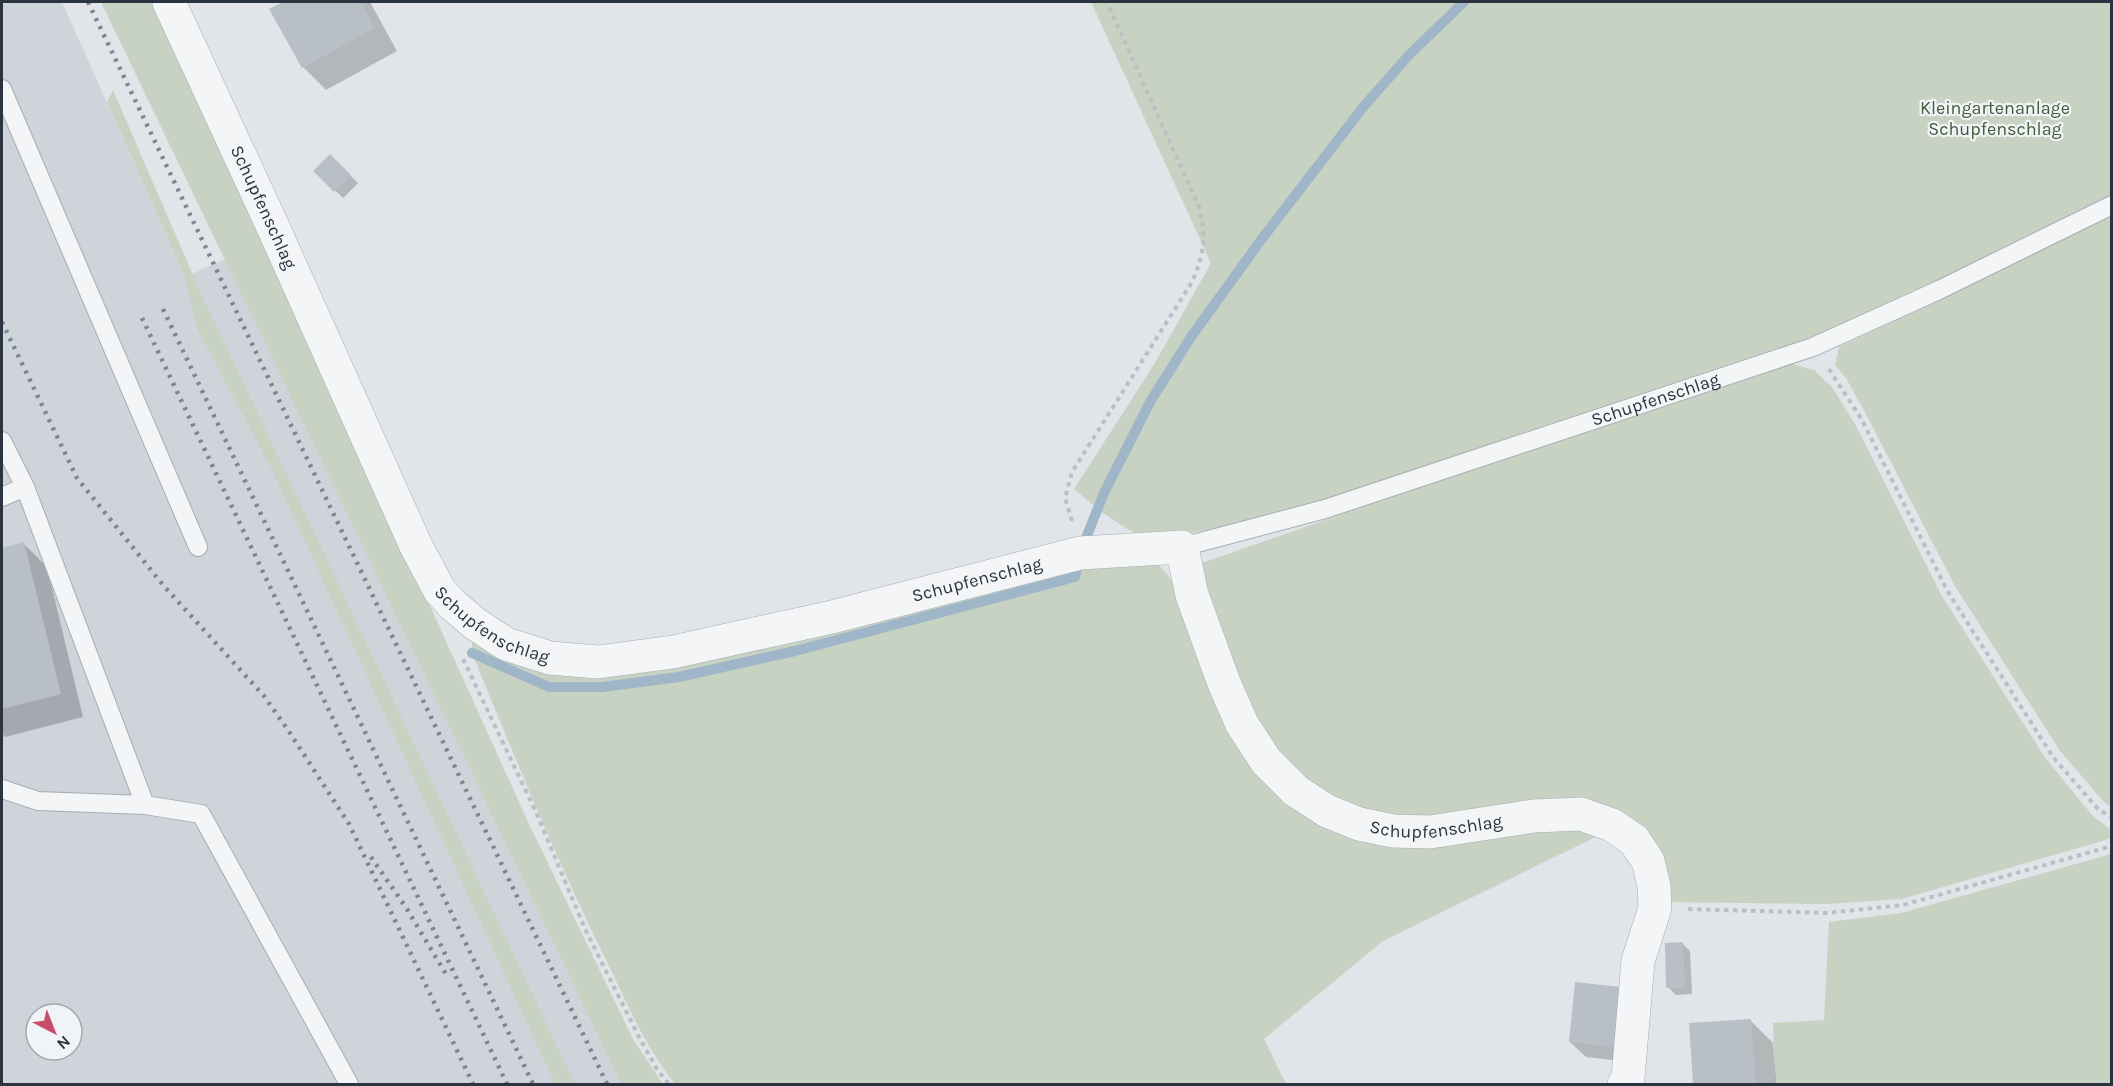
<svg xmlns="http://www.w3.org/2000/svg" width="2113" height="1086" viewBox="0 0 2113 1086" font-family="Karla,sans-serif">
<rect width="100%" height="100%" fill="#e1e5e9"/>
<path fill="#cfd4db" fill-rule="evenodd" d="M2,2H62L185,277L225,259L621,1084H2ZM36,1014H72V1050H36Z"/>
<path fill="#c8d2c3" d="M101,2H156L529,824L633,1039L663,1084H621Z
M1091,2H2111V807L2104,802L2060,751L1955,586L1868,418L1846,378L1835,365L1839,347L1940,300L1930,283L1817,335L1323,500L1229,525L1176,536L1140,537L1104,514L1074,489L1155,363L1211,263Z
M113,90L199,289L575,1084H555L271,468L196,327L185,277L107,102Z
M1792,364L1814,370L1832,387L1855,424L1942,596L2046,759L2092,815L2111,830V837L2109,839L1902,899L1827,904L1662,902L1639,835L1466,821L1360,817L1270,757L1199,577L1202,563L1546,443Z
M1147,558L1160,566L1179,589L1217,686L1325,817L1535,823L1608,831L1383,941L1264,1039L1286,1084H675C645,1047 626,1001 605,958C556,858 514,756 472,653V641L549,670L1071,570Z
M2111,854V1084H1775L1773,1023L1824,1020L1829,922L1901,913Z"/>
<path fill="#0003" d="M287,2H370L397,51L326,90L303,67L271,10Z
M330,156L358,183L343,198L315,171Z
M24,544L47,567L83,717L5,737L2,733V549Z
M1683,944L1690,951L1692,994L1676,995L1668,987Z
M1577,984L1629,1062L1586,1057L1570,1042Z
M1750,1020L1773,1043L1776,1084H1695L1690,1024Z"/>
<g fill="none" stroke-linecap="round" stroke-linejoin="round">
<path stroke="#9eb6c7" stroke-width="10" d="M472,653L549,687H602L679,677L795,651L1075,577L1080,553L1104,493L1150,402L1191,337L1261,240L1364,106L1410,54L1464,2"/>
</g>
<path fill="#b9bfc6" d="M283,2H361L375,28L302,68L269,9Z
M330,154L351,175L334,192L313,171Z
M24,542L61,694L2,709V548Z
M1683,942L1685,988H1666L1665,943Z
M1575,982L1620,987L1614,1047L1569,1042Z
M1751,1019L1756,1084H1693L1689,1023Z"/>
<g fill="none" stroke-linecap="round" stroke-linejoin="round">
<g stroke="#a6acb3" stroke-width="20">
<g id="lane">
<path d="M2,89L198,547"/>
<path d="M2,441L25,487L145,805"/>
<path d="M2,497L25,487"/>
<path id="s1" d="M1182,547L1325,509L1813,347L1939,290L2112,205"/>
<path d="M2,789L38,801L145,805L201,814L349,1084"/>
</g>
</g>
<g stroke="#a6acb3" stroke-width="34">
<g id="street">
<path id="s2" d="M169,2L273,227L416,546L440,591L453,605L474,623L506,644L550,658L598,662L673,652L832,617L1080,553L1182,547L1192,595L1224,683L1242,724L1266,761L1296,791L1327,811L1359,824L1393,831L1430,832L1534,816L1581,814L1612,825L1634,840L1648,861L1654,886L1655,908L1638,961L1628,1078L1624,1084"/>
</g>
</g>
<path stroke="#bbbfc4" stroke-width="4" stroke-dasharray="4.5 4.5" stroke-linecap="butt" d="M1829,369L1862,420L1948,592L2053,757L2098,809L2112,818
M1072,521L1065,498L1072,472L1192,282C1204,254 1207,237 1199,207L1107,2
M463,659L536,812L585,929L639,1037L658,1071L669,1084
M1688,909L1828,913L1903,905L2112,846"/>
<use href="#lane" stroke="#f4f5f7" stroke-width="18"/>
<use href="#street" stroke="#f4f5f7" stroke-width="33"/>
<path stroke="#7b8692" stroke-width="4.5" stroke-dasharray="3 6" stroke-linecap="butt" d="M88,2L607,1084
M163,309L533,1084
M142,318L507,1084
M2,322L77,478L163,585L264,696L288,730L349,824L473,1084
M371,857L407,909L447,976"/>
</g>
<g text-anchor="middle" stroke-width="4.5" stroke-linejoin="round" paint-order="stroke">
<g font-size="18" fill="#425b38" stroke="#f1f4f7">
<text x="1995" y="114">Kleingartenanlage<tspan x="1995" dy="21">Schupfenschlag</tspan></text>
</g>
<g font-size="18" fill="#2a3440" stroke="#f1f4f7">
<text dy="6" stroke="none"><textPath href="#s2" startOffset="226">Schupfenschlag</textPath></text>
<text dy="6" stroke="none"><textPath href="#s1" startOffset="496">Schupfenschlag</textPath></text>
<text dy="6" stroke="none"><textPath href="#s2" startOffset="1216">Schupfenschlag</textPath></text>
<text dy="6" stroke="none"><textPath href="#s2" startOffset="712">Schupfenschlag</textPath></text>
<text dy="6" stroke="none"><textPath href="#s2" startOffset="1848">Schupfenschlag</textPath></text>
</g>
</g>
<rect width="2113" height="1086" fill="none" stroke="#2a3440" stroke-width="6"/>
<g transform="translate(54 1032) rotate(138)"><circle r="28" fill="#f1f4f7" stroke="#a1a7ae" stroke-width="1.5"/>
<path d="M0-4.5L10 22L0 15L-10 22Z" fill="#c74d6a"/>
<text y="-9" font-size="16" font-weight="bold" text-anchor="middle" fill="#2a3440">N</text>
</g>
</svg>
